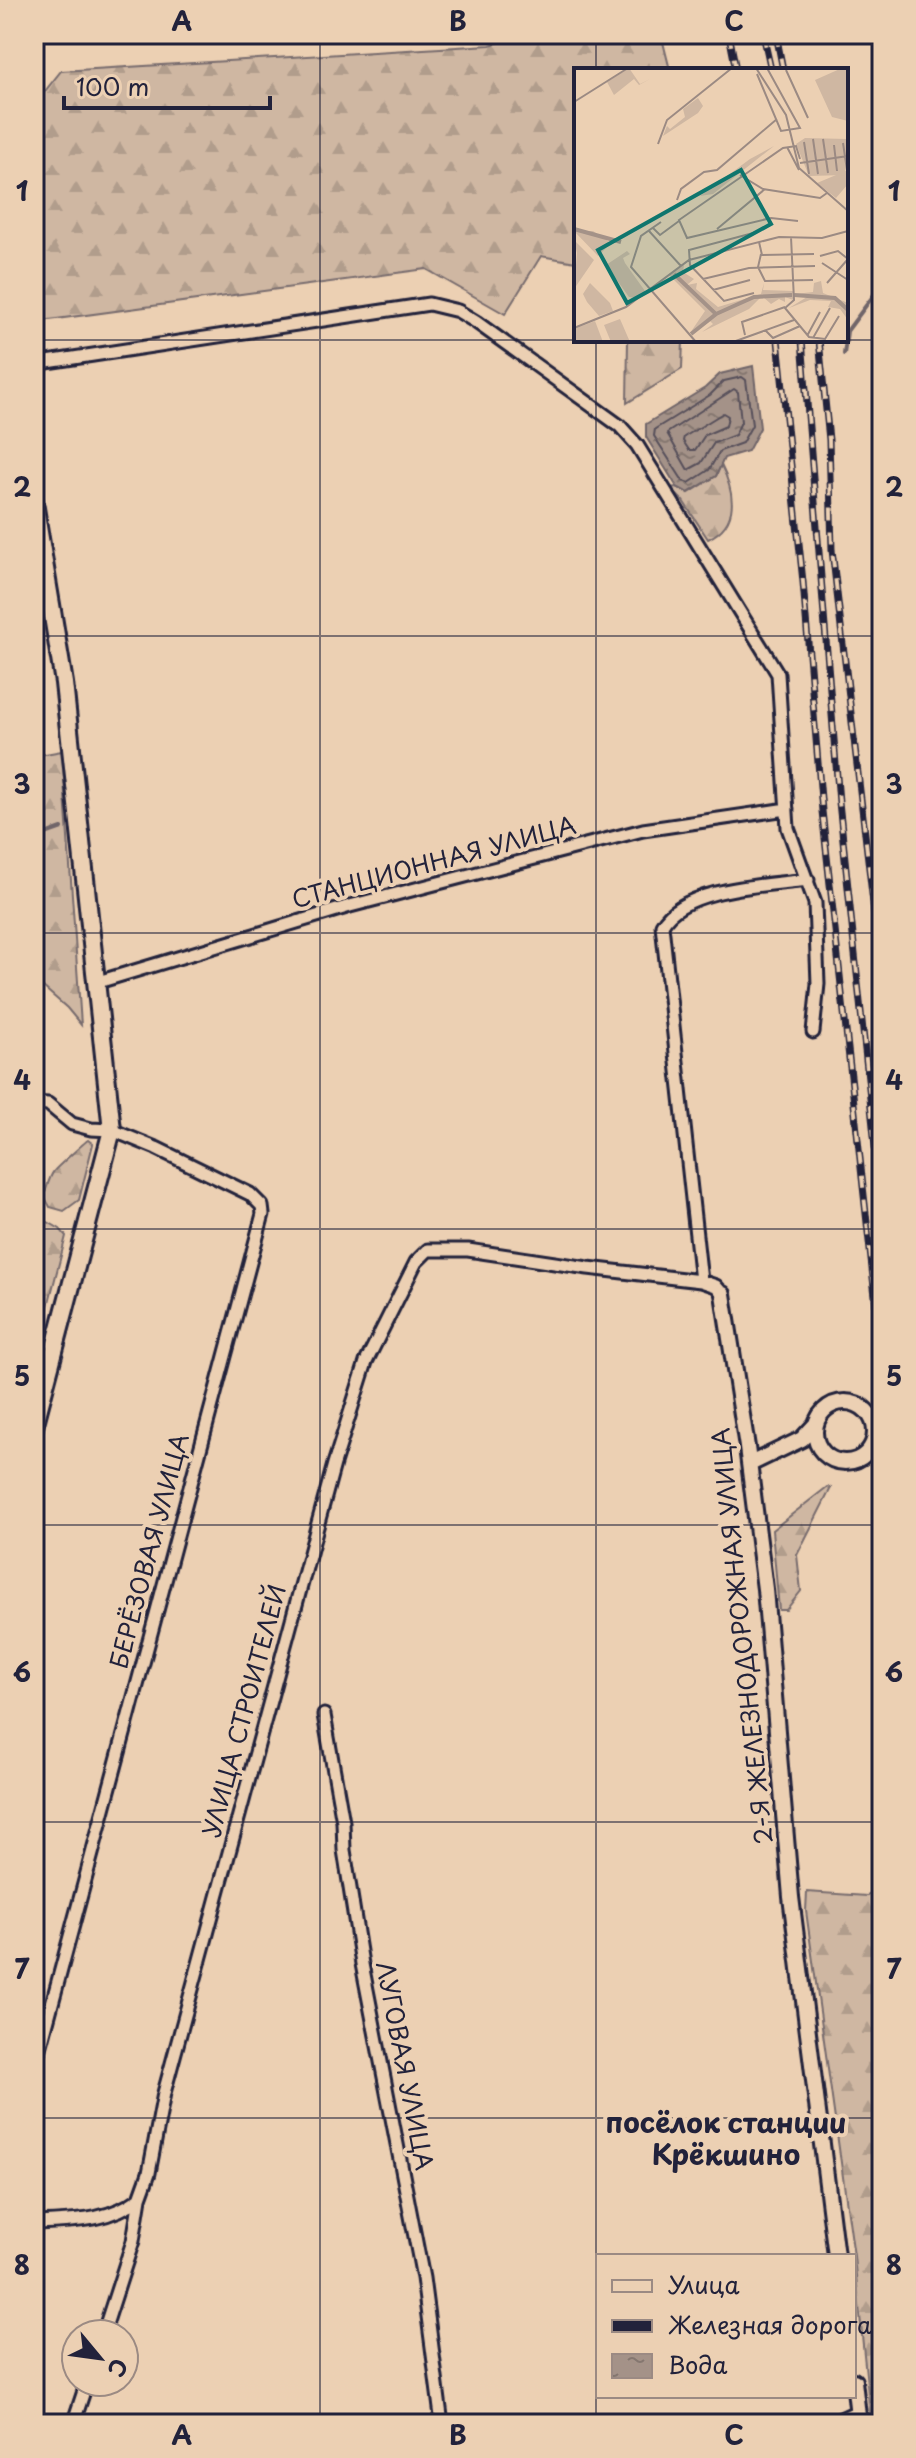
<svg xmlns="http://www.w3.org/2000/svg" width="916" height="2458" viewBox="0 0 916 2458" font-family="'Playpen Sans',sans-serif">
<defs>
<pattern id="forest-firs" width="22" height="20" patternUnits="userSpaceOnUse" patternTransform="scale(2)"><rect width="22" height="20" fill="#cfb7a2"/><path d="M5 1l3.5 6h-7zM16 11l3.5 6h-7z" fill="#b19d8c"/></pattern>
<pattern id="water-ripples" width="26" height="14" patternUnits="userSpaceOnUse" patternTransform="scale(2)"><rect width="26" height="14" fill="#a49288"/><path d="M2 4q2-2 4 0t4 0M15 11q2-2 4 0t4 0" fill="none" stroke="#857770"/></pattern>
</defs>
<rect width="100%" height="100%" fill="#ecd0b3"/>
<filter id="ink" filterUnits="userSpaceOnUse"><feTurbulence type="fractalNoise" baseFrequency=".0125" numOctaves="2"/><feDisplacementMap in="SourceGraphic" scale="16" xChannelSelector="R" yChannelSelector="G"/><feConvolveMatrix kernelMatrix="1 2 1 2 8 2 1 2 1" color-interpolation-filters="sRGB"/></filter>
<g filter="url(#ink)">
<path fill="url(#forest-firs)" stroke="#786c6e" stroke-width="2" d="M525,34H661L670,70H576V262L541,256L505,314L426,269L34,322V105L61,71L490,45Z
M628,340H683L682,369L627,403Z
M721,465C734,491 741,523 708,539L683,501L670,488L677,487L689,493L716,476Z
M62,751L81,1025L67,1008L34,979V756Z
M88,1140L93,1144L79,1200L64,1211L50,1207L44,1196C47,1188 49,1177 54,1171C57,1167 85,1142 88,1140Z
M48,1222L60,1229L66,1236L47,1310L34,1316V1227L35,1224Z
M827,1487L831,1488L797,1555L801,1591L786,1610H779L772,1530Z
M880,1728H882V2424H871L854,2256L806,1911L807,1892L867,1896L878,1889L882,1868L879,1828Z"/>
<path fill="url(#water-ripples)" stroke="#706569" stroke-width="2" d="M753,366L760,428L748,451L724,458L716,476L688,493L677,487L646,437V424L705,388L720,374Z"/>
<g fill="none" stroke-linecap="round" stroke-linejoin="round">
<path stroke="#564f5a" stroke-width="2" d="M742,377L746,380L752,425L742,443L720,451L709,470L689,483L683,481L654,436L655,429L710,395L724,381Z
M734,389L738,392L741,422L735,435L714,443L701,463L688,470L667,433Z
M723,413L728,416L726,426L705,435L695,450H689L683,441L684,437Z"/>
<path stroke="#706569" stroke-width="4" d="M846,339L847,331L882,284
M844,354L846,340
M34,838L62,828"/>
<g stroke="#22223b" stroke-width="17">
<path id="minor" d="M34,364L429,304L458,311L476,322L620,426L637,445L778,674L788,828L815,903L818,984L813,1032
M98,982L350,906L643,830L787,809
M34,1103L48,1104L72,1124L91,1129L112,1130L156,1148L250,1194L262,1206L263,1214L34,2071
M701,1281L662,925C683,887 769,885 808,880
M324,1715L343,1822L344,1850L362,1964L423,2278L442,2424
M34,2223C73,2221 108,2222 140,2198
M103,2334L133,2241L140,2198L149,2173L164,2093L334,1464L366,1362L416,1262L428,1250H468L588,1268L701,1281L716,1286L723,1294
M73,2424L87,2382
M830,2424L858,2411"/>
</g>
<g stroke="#22223b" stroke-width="20">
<path id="tertiary" d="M723,1294L747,1447L765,1589L791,1897L836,2256
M815 1432a30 30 0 1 1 60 0a30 30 0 1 1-60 0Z
M750,1464L802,1439L815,1425
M854,2381L859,2424"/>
</g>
<g stroke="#22223b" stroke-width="22">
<path id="secondary" d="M34,502L64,683L112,1130L34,1427"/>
</g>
<use href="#minor" stroke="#ecd0b3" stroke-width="11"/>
<use href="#tertiary" stroke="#ecd0b3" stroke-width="14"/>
<use href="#secondary" stroke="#ecd0b3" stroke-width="16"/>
<g stroke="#22223b" stroke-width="7">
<path id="rail" d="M729,34L736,70
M763,34L771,70
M776,34L783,70
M778,340L803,582L822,811L882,1360
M802,340L839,802L882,1212
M819,340L829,440L832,550L882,980"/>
</g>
<use href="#rail" stroke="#ecd0b3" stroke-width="4" stroke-dasharray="12" stroke-linecap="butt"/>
</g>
</g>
<path fill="none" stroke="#22223b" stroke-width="2" stroke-opacity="0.55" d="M320,34V2424M596,34V70M34,340H882M596,340V2424M34,636H882M34,933H882M34,1229H882M34,1525H882M34,1822H882M34,2118H882"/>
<g text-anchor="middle" stroke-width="8" stroke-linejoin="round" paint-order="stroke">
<g font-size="24" fill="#22223b" stroke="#ecd0b3">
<text transform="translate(434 863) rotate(-15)" y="8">СТАНЦИОННАЯ УЛИЦА</text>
<text transform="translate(150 1551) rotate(-75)" y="8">БЕРЁЗОВАЯ УЛИЦА</text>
<text transform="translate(743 1636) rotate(-96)" y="8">2-Я ЖЕЛЕЗНОДОРОЖНАЯ УЛИЦА</text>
<text transform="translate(245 1711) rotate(-75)" y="8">УЛИЦА СТРОИТЕЛЕЙ</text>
<text transform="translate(404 2066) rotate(79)" y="8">ЛУГОВАЯ УЛИЦА</text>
</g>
<g font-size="28" font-weight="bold" fill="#22223b" stroke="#ecd0b3">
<text x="726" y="2133">посёлок станции<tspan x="726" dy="32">Крёкшино</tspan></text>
</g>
</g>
<g transform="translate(574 68)">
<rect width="274" height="274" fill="#ecd0b3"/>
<path d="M55,0L66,16L76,11L65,17L60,11L40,27L33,14ZM268,0H274V53L258,49L241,12ZM124,30L129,38L124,45L89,68L93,58L96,61L111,49L109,41ZM46,251L56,274H37L30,257Z" fill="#cfb7a2"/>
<path d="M200,78L139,126L126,128L176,91ZM274,102V116L262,130L243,115ZM0,163H19L37,175L24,188ZM0,172L20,192L0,221L3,185ZM53,183L56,186L49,190L51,195L71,223L62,230L55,229L32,197ZM110,197L109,204L120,211L113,217L123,215L122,221L144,239L187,226L190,215L189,222L219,223V232L211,229V234L205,231L197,236L188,228L175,241L128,264L139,256L134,251L116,265L131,243L95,207ZM247,213L249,225L274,235V252L266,241L254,239L257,233L236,232L215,240L233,229L221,226L239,224L240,215ZM16,215L36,235L39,243L25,248L13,234L9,226Z" fill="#cfb7a2"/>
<path d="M231,70L274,71L271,107L235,108L222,76ZM21,253L29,274H0V261Z" fill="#cfb7a2"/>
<path fill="none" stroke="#a49288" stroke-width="4" d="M0,161L47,174M100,206L142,246L117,266M220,227L261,230L274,242M142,246L180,229L218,227"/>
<path fill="none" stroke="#9b8a83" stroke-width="2" d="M182,0L212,47L225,100L274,143M212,2L234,50M183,6L207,63L226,60L193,0M0,34L54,0M239,71L244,106M249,71L254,105M230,74L235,106M269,75L273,102M84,76L93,52L158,0M260,77L263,103M213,79L225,102M226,95L274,88M166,107L189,121L246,130L253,125M103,132L107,121L130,104L143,102L203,51M224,153L197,150L113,170L105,152L209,80L222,78L226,91M87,154L67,168L57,199L122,274M79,160L86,167L105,153M143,161L191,121M75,163L107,198M217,169L220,232L211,240L235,269L251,271L265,248M185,174L188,187L240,186M187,186L184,199L191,213L239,212M246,188L264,183L274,191M248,195L274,212M129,211L175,200L241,198M253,215L274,191M139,222L176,212M180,225L150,233L116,197L115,182L183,164M0,260L52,239L115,192L205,169L248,170L274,163M191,262L199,270L226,258M171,267L168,254L211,239M233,268L246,244M239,270L256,240M159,274L220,252"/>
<path fill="#0f766e" fill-opacity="0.15" stroke="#0f766e" stroke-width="4" d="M167,102L197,156L53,235L24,182Z"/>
<rect width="274" height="274" fill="none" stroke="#22223b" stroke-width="4"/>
</g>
<rect width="916" height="2458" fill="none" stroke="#ecd0b3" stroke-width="88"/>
<rect x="596" y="2254" width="260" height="144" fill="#ecd0b3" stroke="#9b8a83" stroke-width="2"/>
<rect x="612" y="2280" width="40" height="12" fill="#ecd0b3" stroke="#9b8a83" stroke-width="2"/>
<text x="668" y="2294" font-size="24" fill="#22223b">Улица</text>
<rect x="612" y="2320" width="40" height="12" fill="#22223b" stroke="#9b8a83" stroke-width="2"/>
<text x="668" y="2334" font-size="24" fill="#22223b">Железная дорога</text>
<rect x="612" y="2354" width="40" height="24" fill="url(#water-ripples)" stroke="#9b8a83" stroke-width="2"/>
<text x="668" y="2374" font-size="24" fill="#22223b">Вода</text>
<g transform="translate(100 2358) rotate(119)"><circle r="38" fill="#ecd0b3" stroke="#9b8a83" stroke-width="2"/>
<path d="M0-6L14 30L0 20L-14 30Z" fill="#22223b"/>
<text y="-12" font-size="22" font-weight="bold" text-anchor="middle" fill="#22223b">С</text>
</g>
<path d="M64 96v12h206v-12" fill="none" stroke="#22223b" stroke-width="4"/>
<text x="76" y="96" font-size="24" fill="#22223b" stroke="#ecd0b3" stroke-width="6" paint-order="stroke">100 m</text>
<rect x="44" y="44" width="828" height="2370" fill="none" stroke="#22223b" stroke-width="3"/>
<g font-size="26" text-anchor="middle" font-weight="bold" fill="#22223b">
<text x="182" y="31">A</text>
<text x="458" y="31">B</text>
<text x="734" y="31">C</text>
<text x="22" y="201">1</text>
<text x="894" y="201">1</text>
<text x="22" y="497">2</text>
<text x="894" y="497">2</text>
<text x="22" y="794">3</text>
<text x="894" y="794">3</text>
<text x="22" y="1090">4</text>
<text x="894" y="1090">4</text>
<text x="22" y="1386">5</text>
<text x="894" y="1386">5</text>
<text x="22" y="1682">6</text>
<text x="894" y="1682">6</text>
<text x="22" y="1979">7</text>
<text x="894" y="1979">7</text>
<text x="22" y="2275">8</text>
<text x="894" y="2275">8</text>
<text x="182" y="2445">A</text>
<text x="458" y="2445">B</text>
<text x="734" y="2445">C</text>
</g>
</svg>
